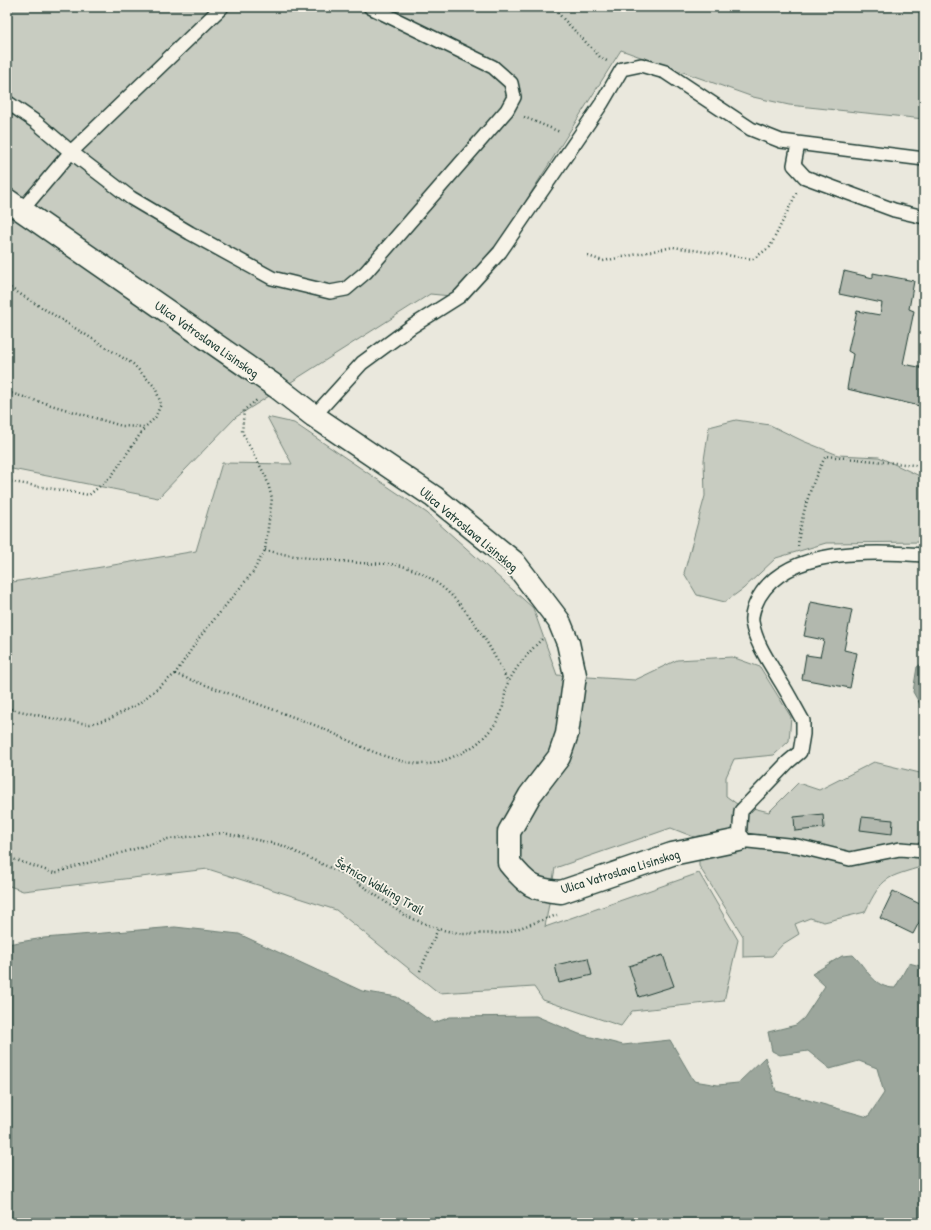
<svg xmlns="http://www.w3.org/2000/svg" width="931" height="1230" viewBox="0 0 931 1230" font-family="'Patrick Hand',sans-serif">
<rect width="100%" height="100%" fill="#eae8dd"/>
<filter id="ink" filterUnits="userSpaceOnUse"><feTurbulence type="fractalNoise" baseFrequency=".025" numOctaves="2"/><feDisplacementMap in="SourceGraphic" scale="8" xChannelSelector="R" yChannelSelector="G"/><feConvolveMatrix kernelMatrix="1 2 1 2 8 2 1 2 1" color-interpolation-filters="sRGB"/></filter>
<g filter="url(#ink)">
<path fill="#c8ccc1" stroke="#74847a" d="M7,7H924V119L789,105L753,97L621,50L510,226L476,277L451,296L430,294L236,417L158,498L7,468Z
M267,417L294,423L427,513L533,608L557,675L635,680L677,660L732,657L760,667L791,717L789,741L774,755L734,759L726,777V796L737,804L769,812L798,783L819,790L874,762L924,774V866C886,878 883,875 865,912L824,922L810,918L795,924L799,934L783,944L772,956L743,957V936L699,866V839L671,828L555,868L545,927L699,873L738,940L724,1001L632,1011L621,1026L543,1000L534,987L439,993L336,910L208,869L23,891L7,885V583L196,551L222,463L292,464Z
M736,420L770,425L803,441L838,455L879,457L924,478V542L826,543L776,558L743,589L725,602L697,595L684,573L705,496L704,460L709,427Z"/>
<path fill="#9ca69c" stroke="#6a7c72" d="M924,662V711L913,692L917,667Z
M175,927L239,934L362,991L397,997L434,1023L450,1017L536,1016L579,1034L623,1045L670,1040L694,1081L718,1085L738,1083L765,1057L776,1091L868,1117L884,1093L877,1068L859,1061L830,1069L808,1051L780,1055L772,1051L768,1032L796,1025L804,1018L825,986L812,974L842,956L853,955C867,968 873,988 895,988L909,963L924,967V1223H7V944L44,938Z"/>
<path fill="#b2b8ae" stroke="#1f3d34" d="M844,271L873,278V273L914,281L909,309L914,311L903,364L924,368V407L847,389L853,354L848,351L857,311L880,315L882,303L839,294Z
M811,602L852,610L844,650L857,653L850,688L802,679L806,655L820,657L824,640L804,636Z
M823,814L824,828L795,831L794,817Z
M862,817L893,820L892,834L860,830Z
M893,891L924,906V913L913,934L880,918Z
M663,955L674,986L639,997L629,966Z
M588,958L592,975L559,983L555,965Z"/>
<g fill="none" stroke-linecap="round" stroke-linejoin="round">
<g stroke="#1f3d34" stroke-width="16">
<path id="lane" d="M7,102L36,122L71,152L131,198L190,233L272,278L330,292L346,289L366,272L507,110L514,97L511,83L493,67L370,7
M798,144L794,165L805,177L894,210L924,217
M21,211L71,152L222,7
M314,416L362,363L411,327L460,296L500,252L602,103L622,69L641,65L665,72L751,129L781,141L924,159
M924,555C875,551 788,547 759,597C755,605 751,613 752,622C756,644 768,660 779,679C788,693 795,707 803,721V734L800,752L788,762L741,811L739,840L797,846L850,859L900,849L924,851"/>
</g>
<g stroke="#1f3d34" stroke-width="25">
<path id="street" d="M7,200L278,388L314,416L434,497L514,562L559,621L568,643L575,675L567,734L559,757L530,795L509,832V863C527,885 533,890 561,892L672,854L739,840"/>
</g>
<path stroke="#1f3d34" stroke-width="2.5" stroke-dasharray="1 3" stroke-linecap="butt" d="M552,7L600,57L607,61
M524,117L560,132
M588,256L603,261L673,247L753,259L770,247L797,192
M7,286L133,364L155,387L161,404L155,418L145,427L122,426L7,392
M7,481L89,495L111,477L145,427
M798,546C800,519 812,479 826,456L924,466
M265,550C296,558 328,560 361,563C373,564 385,563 397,565C452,575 486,637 508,682
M175,674C222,691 270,708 317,726C353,741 387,764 428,764C440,764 471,750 480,741C489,732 498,723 502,710C505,701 504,692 508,683C517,665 529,652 543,638
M7,708L59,720L90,724L109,719L138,704L175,674L199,638L253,572L265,550L272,498L266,477L242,432L244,410L257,400
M7,857L54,873L168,839L223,833L281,845L350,877L404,915L438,929L463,934L505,933L557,915
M420,971L438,929"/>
<use href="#lane" stroke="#f7f3e8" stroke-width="13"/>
<use href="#street" stroke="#f7f3e8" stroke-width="22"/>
</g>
</g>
<g text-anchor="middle" stroke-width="3.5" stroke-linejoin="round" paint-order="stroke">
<g font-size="13" fill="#1f3d34" stroke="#f7f3e8">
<text transform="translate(207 339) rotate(35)" y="5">Ulica Vatroslava Lisinskog</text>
<text transform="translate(469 529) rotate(40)" y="5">Ulica Vatroslava Lisinskog</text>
<text transform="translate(620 871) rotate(-17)" y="5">Ulica Vatroslava Lisinskog</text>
<text transform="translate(380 886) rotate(30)" y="5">Šetnica Walking Trail</text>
</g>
</g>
<rect width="931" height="1230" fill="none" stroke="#f7f3e8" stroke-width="24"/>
<rect x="12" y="12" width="907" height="1206" fill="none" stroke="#1f3d34" stroke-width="1.5" filter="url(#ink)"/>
</svg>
